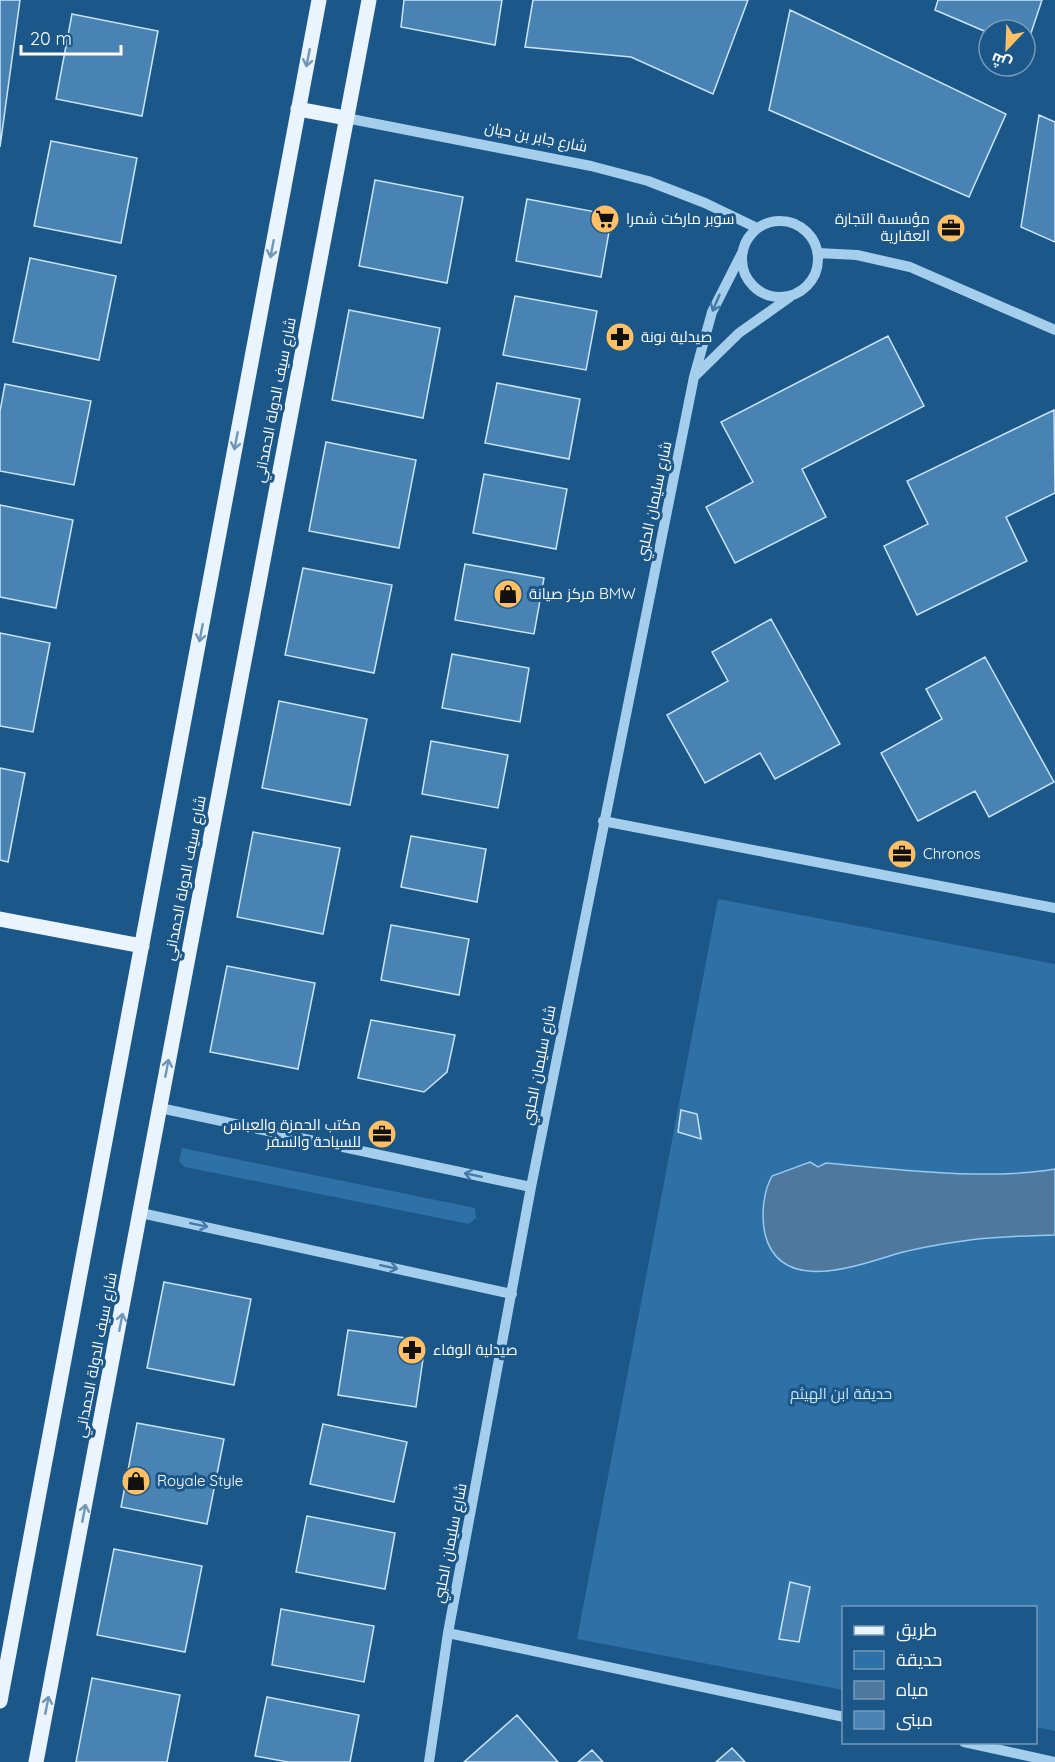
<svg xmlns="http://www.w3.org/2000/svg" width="1055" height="1762" viewBox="0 0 1055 1762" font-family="Quicksand,Cairo,sans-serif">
<rect width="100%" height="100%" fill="#1b5789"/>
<path fill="#2e71a7" d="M718,899L1055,964V1731L1036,1727V1608H844L843,1690L577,1639Z
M182,1148L475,1208L476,1218L469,1224L185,1167L179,1161Z"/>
<path fill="#4e789d" stroke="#98c9ee" stroke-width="1.5" d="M810,1162L818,1167L826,1163C896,1169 985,1181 1055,1169V1235C1025,1236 993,1236 963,1241C942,1244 917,1248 896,1254C856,1266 780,1295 765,1234C761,1216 763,1192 772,1176Z"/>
<path fill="#4883b3" stroke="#cae4f9" stroke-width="1.5" d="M0,0H20L0,147Z
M404,0H502L495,45L401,27Z
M533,0H748L713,94L631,57L525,47Z
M938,0H1042L1026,48L1025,30H989V33L935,10Z
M790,10L1006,114L969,197L769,110Z
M72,14L158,31L142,116L56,99Z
M1039,115L1055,122V242L1021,227Z
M51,141L137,158L121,243L34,226Z
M375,180L463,197L447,283L359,266Z
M527,199L612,215L601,277L516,261Z
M30,258L116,276L99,360L13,342Z
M515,296L597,311L586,370L503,355Z
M349,310L440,328L423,418L332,400Z
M888,336L924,406L802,469L826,517L735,563L706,507L753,482L721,422Z
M497,383L580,399L569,459L485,443Z
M5,384L91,401L74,485L0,471V411Z
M1054,410L1055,493L1006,517L1027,561L917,615L884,546L928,524L907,481Z
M326,442L416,460L399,548L309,531Z
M484,474L567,489L556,549L473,533Z
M0,505L73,520L56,608L0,597Z
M465,564L544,578L534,634L455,620Z
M303,568L392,585L374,673L285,655Z
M771,619L840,744L775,779L760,753L705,783L667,715L728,681L712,652Z
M0,633L50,643L33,732L0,726Z
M452,654L529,668L520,722L442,708Z
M985,657L1054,782L989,817L975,791L918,821L881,753L942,719L926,689Z
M279,701L367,719L350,805L262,788Z
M431,741L508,755L498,808L422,794Z
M0,768L25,773L8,862L0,860Z
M253,832L340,848L323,934L237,917Z
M411,836L486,849L477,902L401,887Z
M391,925L469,939L459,995L381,980Z
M227,966L315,983L298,1069L210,1052Z
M371,1020L455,1035L447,1072L424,1092L358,1078Z
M681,1110L697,1114L701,1139L678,1132Z
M164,1282L251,1299L234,1385L147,1368Z
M348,1330L413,1339L424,1352L416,1407L338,1395Z
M137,1423L224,1439L207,1524L121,1507Z
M323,1424L407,1442L394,1502L310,1484Z
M307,1516L395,1533L385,1589L296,1572Z
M114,1549L202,1566L185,1652L97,1635Z
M790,1582L810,1587L799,1642L779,1639Z
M281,1609L374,1626L364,1682L272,1665Z
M92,1678L180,1695L167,1762H76Z
M267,1697L359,1715L350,1762H288L255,1756Z
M517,1715L558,1762H464Z
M732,1748L745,1762H716Z
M592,1750L603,1762H578Z"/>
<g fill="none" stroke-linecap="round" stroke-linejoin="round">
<path stroke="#a5cdec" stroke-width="10" d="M346,118L591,166L648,181L705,203L757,228
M742 259a38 38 0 1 1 76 0a38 38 0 1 1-76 0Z
M818,253L857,255L910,267L1055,330
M694,377L739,333L790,297
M603,821L1055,908
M160,1108L531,1187
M141,1213L512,1294
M448,1633L844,1717
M964,1742L1055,1762
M429,1762L448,1633L531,1187L694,377L712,312L743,251"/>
<path stroke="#eaf4ff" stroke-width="15" d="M298,109L346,118
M0,919L142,946
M0,1701L319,0
M36,1762L369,0"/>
</g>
<defs><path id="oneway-shaft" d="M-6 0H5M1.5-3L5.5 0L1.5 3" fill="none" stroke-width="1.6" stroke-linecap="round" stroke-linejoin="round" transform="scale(1.5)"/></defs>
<g stroke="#6e96b8">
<use href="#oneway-shaft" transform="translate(308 58) rotate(101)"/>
<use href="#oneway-shaft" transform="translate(272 249) rotate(101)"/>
<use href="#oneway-shaft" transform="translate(236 441) rotate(101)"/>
<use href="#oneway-shaft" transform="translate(201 633) rotate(101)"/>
<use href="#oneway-shaft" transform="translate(167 1068) rotate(-79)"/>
<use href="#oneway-shaft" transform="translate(121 1322) rotate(-79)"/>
<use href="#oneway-shaft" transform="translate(84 1513) rotate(-79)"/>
<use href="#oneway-shaft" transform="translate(47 1705) rotate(-79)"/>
</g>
<g stroke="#447aa7">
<use href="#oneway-shaft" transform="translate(716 303) rotate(113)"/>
<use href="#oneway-shaft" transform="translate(473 1175) rotate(-168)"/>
<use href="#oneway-shaft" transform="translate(199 1225) rotate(12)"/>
<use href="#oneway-shaft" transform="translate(389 1267) rotate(12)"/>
</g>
<defs>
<g id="supermarket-disc" transform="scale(1.5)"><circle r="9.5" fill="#fec062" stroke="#1b5789"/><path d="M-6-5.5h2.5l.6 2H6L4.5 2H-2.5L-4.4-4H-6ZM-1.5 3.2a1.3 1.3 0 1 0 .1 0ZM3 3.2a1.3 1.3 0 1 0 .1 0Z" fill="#111"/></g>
<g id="office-disc" transform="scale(1.5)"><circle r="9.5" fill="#fec062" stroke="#1b5789"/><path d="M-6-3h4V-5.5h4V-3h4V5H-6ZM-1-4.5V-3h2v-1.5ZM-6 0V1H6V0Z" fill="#111"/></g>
<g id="pharmacy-disc" transform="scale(1.5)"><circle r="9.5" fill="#fec062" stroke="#1b5789"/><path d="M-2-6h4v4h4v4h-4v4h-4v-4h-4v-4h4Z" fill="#111"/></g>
<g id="shop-disc" transform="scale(1.5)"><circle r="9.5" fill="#fec062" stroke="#1b5789"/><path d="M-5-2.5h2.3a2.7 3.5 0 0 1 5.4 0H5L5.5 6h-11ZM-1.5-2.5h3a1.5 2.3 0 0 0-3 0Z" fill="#111"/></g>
</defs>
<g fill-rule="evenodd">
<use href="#supermarket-disc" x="605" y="219"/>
<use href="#office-disc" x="951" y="228"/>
<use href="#pharmacy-disc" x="620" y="337"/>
<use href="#shop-disc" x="508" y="594"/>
<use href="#office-disc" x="902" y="854"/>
<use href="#office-disc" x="382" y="1134"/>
<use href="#pharmacy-disc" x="412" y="1350"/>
<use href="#shop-disc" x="136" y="1481"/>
</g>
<g text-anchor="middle" stroke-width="6" stroke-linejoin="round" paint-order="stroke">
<g font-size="15" fill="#fff" stroke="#1b5789">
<text transform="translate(536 137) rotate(11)" y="5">شارع جابر بن حيان</text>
<text transform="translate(275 400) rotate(-79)" y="5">شارع سيف الدولة الحمداني</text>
<text transform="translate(654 501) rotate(-78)" y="5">شارع سليمان الحلبي</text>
<text transform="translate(185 878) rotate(-79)" y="5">شارع سيف الدولة الحمداني</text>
<text transform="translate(539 1065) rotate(-79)" y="5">شارع سليمان الحلبي</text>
<text transform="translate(96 1355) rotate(-79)" y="5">شارع سيف الدولة الحمداني</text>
<text transform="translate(450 1543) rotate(-79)" y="5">شارع سليمان الحلبي</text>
</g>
<g font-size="15" fill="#fff" stroke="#1b5789" text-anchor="start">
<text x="626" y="224">سوبر ماركت شمرا</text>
<text x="930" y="224" text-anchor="end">مؤسسة التجارة<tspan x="930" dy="17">العقارية</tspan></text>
<text x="641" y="342">صيدلية نونة</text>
<text x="529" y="599">مركز صيانة BMW</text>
<text x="923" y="859">Chronos</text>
<text x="361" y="1130" text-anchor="end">مكتب الحمزة والعباس<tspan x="361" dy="17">للسياحة والسفر</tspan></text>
<text x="433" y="1355">صيدلية الوفاء</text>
<text x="157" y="1486">Royale Style</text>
</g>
<g font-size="15" fill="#cae4f9" stroke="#1b5789">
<text x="841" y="1399">حديقة ابن الهيثم</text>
</g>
</g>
<rect x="842" y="1606" width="195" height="138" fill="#1b5789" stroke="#769ab8" stroke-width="1.5"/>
<rect x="854" y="1626" width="30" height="9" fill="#eaf4ff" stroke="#769ab8" stroke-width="1.5"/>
<text x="896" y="1636" font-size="18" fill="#ffffff">طريق</text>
<rect x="854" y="1651" width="30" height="18" fill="#2e71a7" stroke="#769ab8" stroke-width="1.5"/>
<text x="896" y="1666" font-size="18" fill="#ffffff">حديقة</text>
<rect x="854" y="1681" width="30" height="18" fill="#4e789d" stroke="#769ab8" stroke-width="1.5"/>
<text x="896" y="1696" font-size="18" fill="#ffffff">مياه</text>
<rect x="854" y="1711" width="30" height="18" fill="#4883b3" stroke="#769ab8" stroke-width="1.5"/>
<text x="896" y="1726" font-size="18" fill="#ffffff">مبنى</text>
<g transform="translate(1007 48) rotate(203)"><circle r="28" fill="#1b5789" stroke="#769ab8" stroke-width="1.5"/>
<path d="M0-4.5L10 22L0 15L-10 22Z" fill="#fec062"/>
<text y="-9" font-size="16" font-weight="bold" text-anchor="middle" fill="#ffffff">ش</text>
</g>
<path d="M21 45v9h100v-9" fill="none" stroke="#ffffff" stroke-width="3"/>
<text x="30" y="45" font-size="18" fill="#ffffff" stroke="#1b5789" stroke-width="4.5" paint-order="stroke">20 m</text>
</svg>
